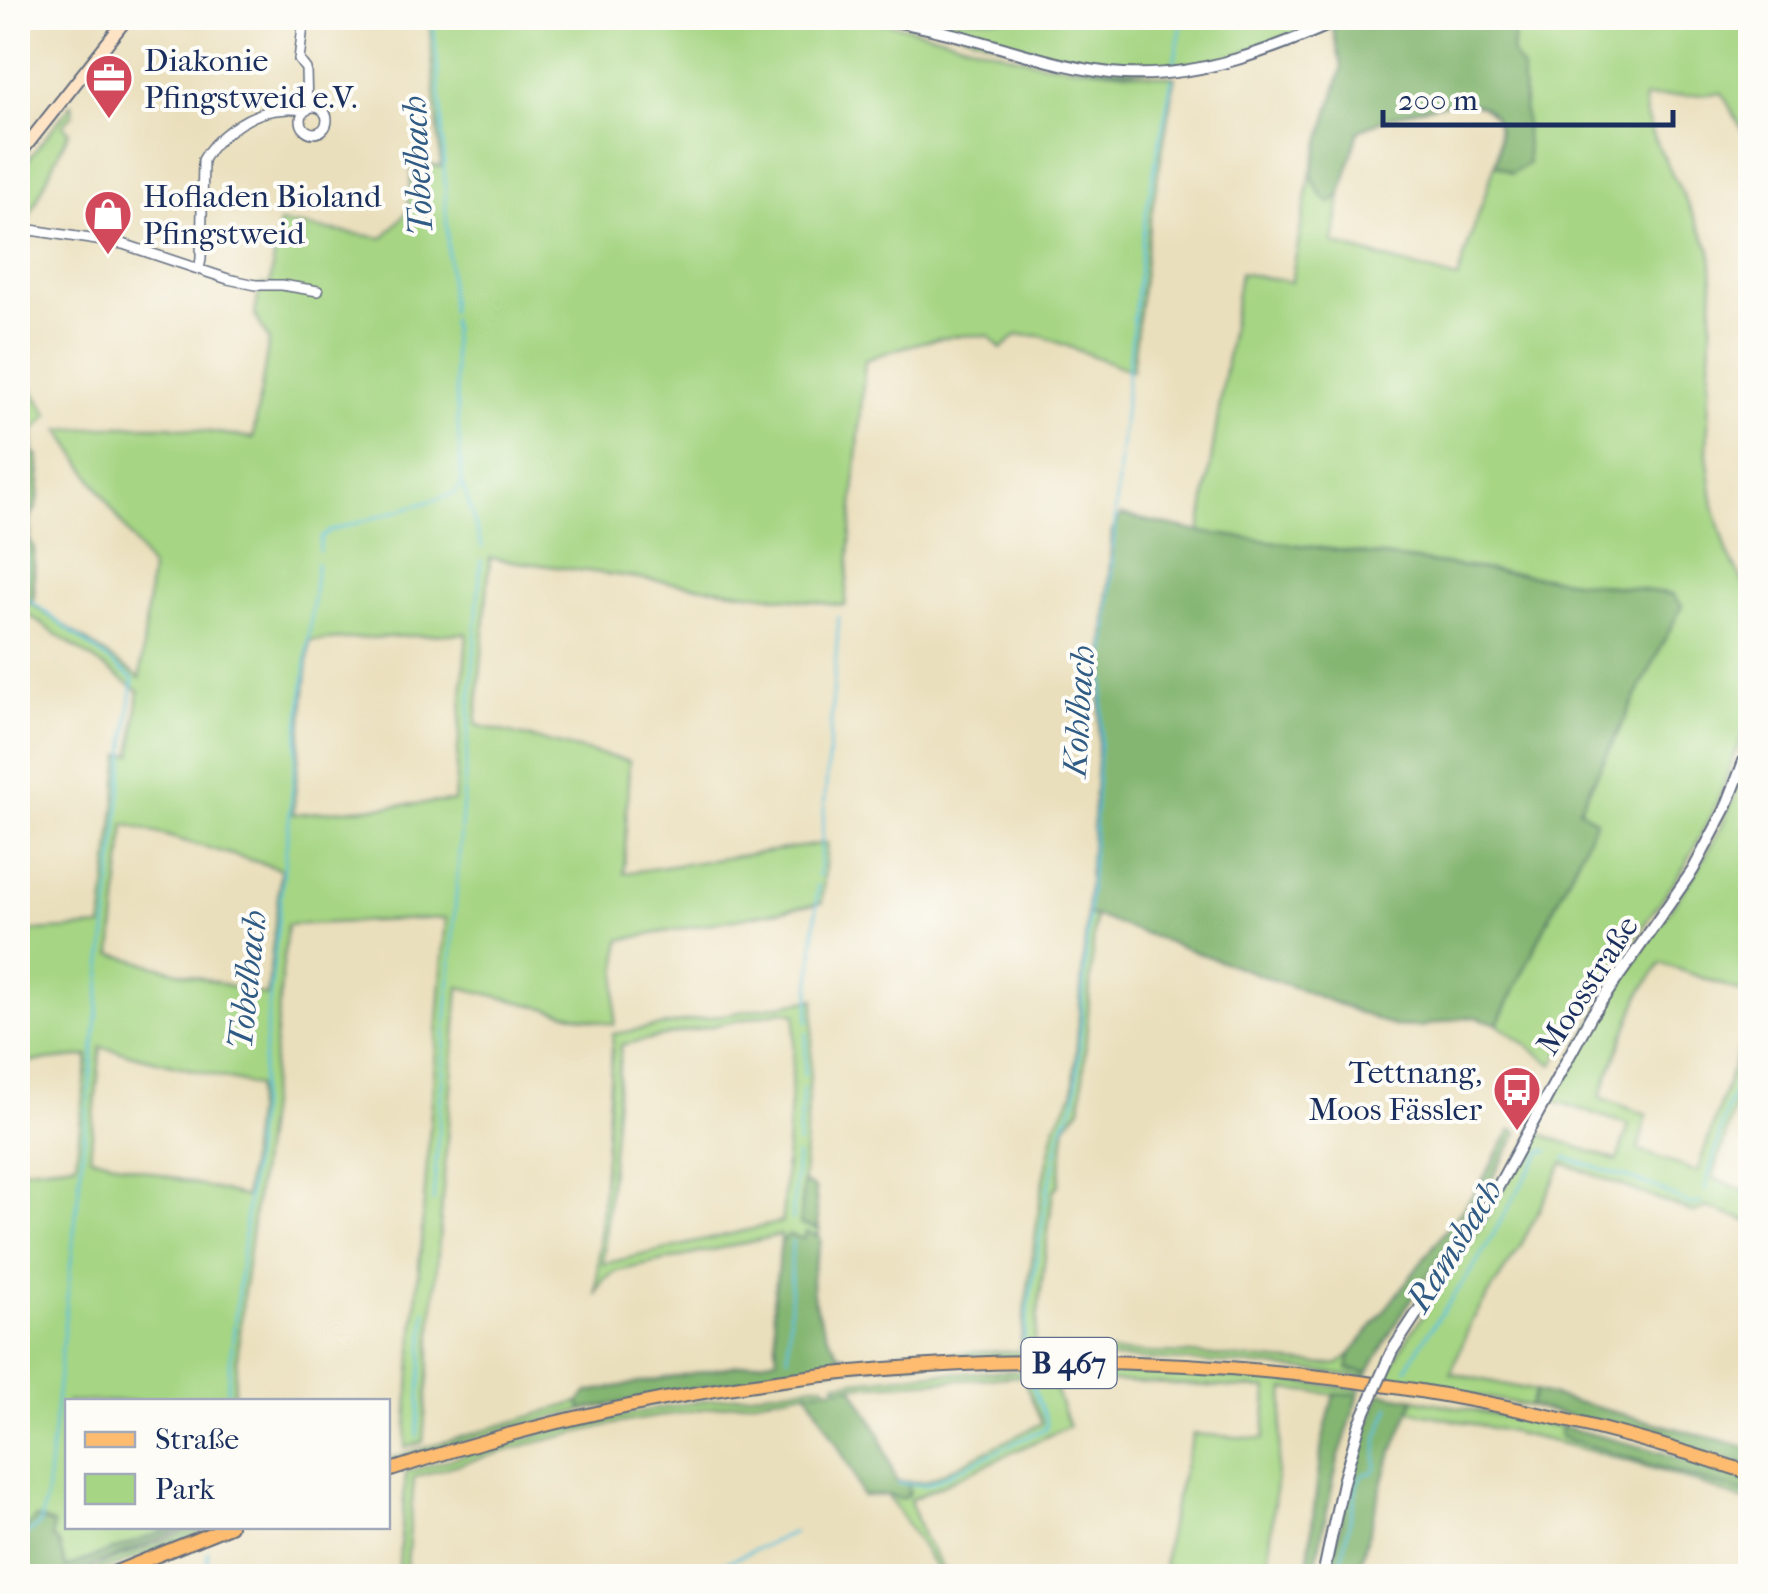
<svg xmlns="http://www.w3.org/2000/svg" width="1768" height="1594" viewBox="0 0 1768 1594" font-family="'IM FELL French Canon',serif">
<rect width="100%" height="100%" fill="#fdfcf7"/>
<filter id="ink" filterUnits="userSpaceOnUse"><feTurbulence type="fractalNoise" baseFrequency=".01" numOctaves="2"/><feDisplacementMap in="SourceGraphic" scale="20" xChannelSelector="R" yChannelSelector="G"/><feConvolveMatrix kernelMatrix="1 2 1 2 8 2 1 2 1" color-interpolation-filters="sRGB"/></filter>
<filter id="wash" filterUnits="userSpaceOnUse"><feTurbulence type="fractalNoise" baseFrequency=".0048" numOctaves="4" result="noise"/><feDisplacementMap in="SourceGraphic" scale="40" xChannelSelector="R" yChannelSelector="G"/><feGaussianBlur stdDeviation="2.25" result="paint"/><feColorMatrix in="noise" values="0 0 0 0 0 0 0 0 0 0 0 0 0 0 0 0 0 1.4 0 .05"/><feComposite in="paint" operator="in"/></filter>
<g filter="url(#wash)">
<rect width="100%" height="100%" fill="#eadfbc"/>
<path fill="#a6d583" stroke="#608270" stroke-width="2.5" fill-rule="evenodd" d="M429,18H853L903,26L1041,63L1175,77L1149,226L1132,371L1041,336L1017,335L1001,349L989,336C947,332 904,346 865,360L845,606L490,558L476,725L629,761L624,873L827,843L822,903L620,940L614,1025L459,987L423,1442L405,1448L446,918L287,925L271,1083L244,1288L233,1401L68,1402V1526L175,1527L65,1568L59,1543L52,1538L36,1519L18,1536V1169L76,1163L88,1056L18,1063V932L102,927L121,755L132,754L139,691L27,614H18V367L49,415L34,430L28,601L140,678L151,568L60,430L120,426H168L253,438L269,340L255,315L260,285H270L279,223L383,238L407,212L413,163L441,167ZM467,633L454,801L293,814L310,641ZM125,824L281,869L267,996L112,954ZM101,1047L257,1086L245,1197L90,1156Z
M928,18H1330L1331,20C1265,48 1195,74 1122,69C1058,65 987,39 926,23Z
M1515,18H1750V144L1722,93L1644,98L1646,116L1652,134L1711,250L1713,281L1707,454L1714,506L1728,554L1750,595V715L1716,806L1685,866L1580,1017L1553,1065L1498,1024L1596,821L1579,810L1681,606L1672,594L1200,532L1240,273L1291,282L1311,173L1317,187L1336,200L1341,194L1334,244L1457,279L1495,164L1511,173L1512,53Z
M72,104L73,114L63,125L69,131L23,230L18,228V172Z
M1750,759V995L1661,963L1641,992L1600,1097L1647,1115L1638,1150L1697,1172L1750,1017V1054L1713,1178L1750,1193V1222L1706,1207L1694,1213L1563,1163L1520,1247L1471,1322L1451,1373L1535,1391L1530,1406L1386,1379L1401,1348L1485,1220L1535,1132L1617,1161L1629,1125L1552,1100L1592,1022L1698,869L1720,829Z
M1087,913L1095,917L1081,1108L1066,1124L1059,1184L1053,1191L1034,1347H1020L1041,1194L1056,1124L1073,1094Z
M815,999L800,1224L819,1229V1236L806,1233L804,1239L789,1235L781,1242V1235L618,1271L603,1280L596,1295L613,1034ZM783,1011L796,1014L782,1222L603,1264L621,1045Z
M1048,1351L1190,1354L1327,1365L1339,1364L1351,1354L1349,1369L1368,1373L1366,1377C1187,1354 1008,1352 828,1369L825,1364L840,1361V1354L854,1360L981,1352Z
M1048,1370C1153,1371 1256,1378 1361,1389L1359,1394H1334L1285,1389L1267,1576H1164C1165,1528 1181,1481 1193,1434L1264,1439L1267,1389L1051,1378L1069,1426L910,1500L923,1536L947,1576H941L887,1494L907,1485L908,1482H925L1042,1423L1022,1376L853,1386L839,1389L835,1383L925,1374Z
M824,1384L827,1389L807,1391L608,1425L526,1445L414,1477L406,1576H398L406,1472C471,1453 536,1434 601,1420C675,1404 749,1394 824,1384Z
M1414,1399L1563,1427L1561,1437L1750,1495V1503C1641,1458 1525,1434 1409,1411Z
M579,1402L583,1410L510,1428L388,1464V1459Z
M199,1527H214L89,1576H80L113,1560Z"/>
<path fill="#84b671" stroke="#507268" stroke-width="2.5" d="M1330,18H1515L1512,53L1522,69L1528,164L1511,173L1495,164C1514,92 1460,97 1411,111C1392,117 1375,121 1358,132L1341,194L1331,203C1320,199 1315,184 1311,173L1342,68Z
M18,446L38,455C41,478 43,509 24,524L19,502Z
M1121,515L1200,532L1672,594L1682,606L1579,809L1596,820L1498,1024L1476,1017L1461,1018L1420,1027L1393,1026L1304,991L1087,913L1112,531Z
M27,540L34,546V599L23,608L18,604V547Z
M1511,1130H1516L1518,1133L1475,1209L1400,1316L1368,1373L1348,1369L1351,1354L1476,1191Z
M803,1182L815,1188L819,1229L800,1224Z
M806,1232L819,1236L821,1240C820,1251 814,1260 813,1271C810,1289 815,1309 823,1326C828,1338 838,1349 841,1361L815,1366L816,1370L680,1391L583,1410L579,1402L588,1392L777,1358L773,1302L781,1242L789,1235L804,1239Z
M852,1386L880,1435L896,1481L908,1482L909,1492L906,1497L899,1499L890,1495L862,1496L853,1473L807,1391Z
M1535,1391L1750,1448V1467L1656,1438L1530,1406Z
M1380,1393L1414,1399L1387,1466L1357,1576H1329L1355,1457Z
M1334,1394H1359L1338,1460L1313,1576H1306L1322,1443Z
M1563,1427L1650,1449L1750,1480V1495L1560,1437L1559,1432Z
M36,1518L53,1524L52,1538L58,1542L66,1568L175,1527H188L67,1576H18V1536Z"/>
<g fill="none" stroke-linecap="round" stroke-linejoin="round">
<path stroke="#60c2de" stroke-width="2.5" d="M433,18L441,105L451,311
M1174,64L1183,18
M18,428L26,429L29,433L24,596L133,679L46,1497L40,1524L18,1541
M463,486L482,547
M319,551L321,538L330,531L454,494L462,484L451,319
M819,876L839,617
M808,1022L818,884
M804,1076L807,1033
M798,1144L803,1088
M1566,1158L1653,1186L1688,1204H1698L1702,1202
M1705,1190L1725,1114L1750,1048
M433,1202L481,560
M792,1220L797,1155
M1023,1342L1048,1188C1057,1169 1055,1148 1062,1128C1066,1116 1074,1110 1076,1097L1117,492L1127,380L1145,218L1172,79
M788,1357L792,1241
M1406,1369C1426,1332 1452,1300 1475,1265C1498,1228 1518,1188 1542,1151H1549
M226,1402L317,563
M417,1438L426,1311
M898,1483L924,1485L930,1483L1046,1428L1047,1423L1029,1377
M206,1576L208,1551
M696,1576L794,1532
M1338,1576L1358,1481L1362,1475L1373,1472L1376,1467L1378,1436L1390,1407"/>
</g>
</g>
<g filter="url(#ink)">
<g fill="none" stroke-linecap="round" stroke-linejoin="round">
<g stroke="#636d7f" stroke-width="12">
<path id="minor" d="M301 120a13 13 0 1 1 26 0a13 13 0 1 1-26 0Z
M18,228L123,244L228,279L256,285H282L318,291
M199,269L201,259L203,160C214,139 243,118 266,112C280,108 293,109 307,110L306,69L299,60L304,18"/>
</g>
<g stroke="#636d7f" stroke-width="14">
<path id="tertiary" d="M878,18C913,24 947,32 982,42C1029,55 1075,71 1124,74C1201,78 1275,49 1344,18
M1392,1351L1488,1205L1591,1016L1693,870L1725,810L1750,746
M1323,1576L1343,1482L1360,1423"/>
</g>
<g stroke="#636d7f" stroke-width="15">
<path id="secondary" d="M18,156L127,18"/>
</g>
<g stroke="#636d7f" stroke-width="16">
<path id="primary" d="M388,1471C825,1324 1313,1326 1750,1473
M106,1576L230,1526"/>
</g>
<use href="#minor" stroke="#fff" stroke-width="9"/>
<use href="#tertiary" stroke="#fff" stroke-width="10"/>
<use href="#secondary" stroke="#fee4c5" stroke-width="11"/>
<use href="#primary" stroke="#fdbc6f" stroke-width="12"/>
<g stroke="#636d7f" stroke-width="14" stroke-linecap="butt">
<path id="tertiary-bridge" d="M1360,1423L1392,1351"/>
</g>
<use href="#tertiary-bridge" stroke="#fff" stroke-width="10"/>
</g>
</g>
<defs>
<g id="office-pin" transform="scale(2.5)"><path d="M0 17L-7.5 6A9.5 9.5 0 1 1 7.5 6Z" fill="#d1495b" stroke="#fdfcf7"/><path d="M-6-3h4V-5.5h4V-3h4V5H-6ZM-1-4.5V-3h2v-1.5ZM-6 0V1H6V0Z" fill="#fff"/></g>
<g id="shop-pin" transform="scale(2.5)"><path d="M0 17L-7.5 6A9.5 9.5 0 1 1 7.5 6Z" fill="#d1495b" stroke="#fdfcf7"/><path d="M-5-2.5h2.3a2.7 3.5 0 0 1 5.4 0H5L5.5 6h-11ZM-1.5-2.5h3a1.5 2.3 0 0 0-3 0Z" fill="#fff"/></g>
<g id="bus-pin" transform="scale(2.5)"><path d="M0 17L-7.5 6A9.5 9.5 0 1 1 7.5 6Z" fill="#d1495b" stroke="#fdfcf7"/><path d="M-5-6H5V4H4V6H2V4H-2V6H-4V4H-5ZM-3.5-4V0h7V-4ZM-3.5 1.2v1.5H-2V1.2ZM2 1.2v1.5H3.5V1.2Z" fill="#fff"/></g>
</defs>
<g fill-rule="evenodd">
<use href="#office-pin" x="109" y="78"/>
<use href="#shop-pin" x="108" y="214"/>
<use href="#bus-pin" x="1517" y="1090"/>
</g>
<g text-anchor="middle" stroke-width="8" stroke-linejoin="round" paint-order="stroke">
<rect fill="#fdfcf7" stroke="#5f6c8c" stroke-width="2.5" x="1021.5" y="1338" width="95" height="50" rx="8"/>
<g font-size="30" font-weight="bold" fill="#1b2f5e">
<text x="1069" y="1373">B 467</text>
</g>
<g font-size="32" fill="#1b2f5e" stroke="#fdfcf7" text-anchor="start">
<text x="144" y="71">Diakonie<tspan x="144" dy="37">Pfingstweid e.V.</tspan></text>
<text x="143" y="207">Hofladen Bioland<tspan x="143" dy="37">Pfingstweid</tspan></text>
<text x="1482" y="1083" text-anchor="end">Tettnang,<tspan x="1482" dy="37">Moos Fässler</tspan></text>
</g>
<g font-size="32" fill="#1b2f5e" stroke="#fdfcf7">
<text transform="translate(1587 985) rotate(-57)" y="11">Moosstraße</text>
</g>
<g font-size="35" font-style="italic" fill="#305b84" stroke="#fdfcf7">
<text transform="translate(417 166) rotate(-93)" y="12">Tobelbach</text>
<text transform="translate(1078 711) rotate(-86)" y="12">Kohlbach</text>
<text transform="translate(247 980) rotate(-84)" y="12">Tobelbach</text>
<text transform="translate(1454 1245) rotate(-58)" y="12">Ramsbach</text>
</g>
</g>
<rect width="1768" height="1594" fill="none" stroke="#fdfcf7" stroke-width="60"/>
<rect x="65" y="1399" width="325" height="130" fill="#fdfcf7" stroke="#a3aaba" stroke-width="2.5"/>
<rect x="85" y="1432" width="50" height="15" fill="#fdbc6f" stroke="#a3aaba" stroke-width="2.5"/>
<text x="155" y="1449" font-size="30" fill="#1b2f5e">Straße</text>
<rect x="85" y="1474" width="50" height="30" fill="#a6d583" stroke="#a3aaba" stroke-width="2.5"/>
<text x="155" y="1499" font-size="30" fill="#1b2f5e">Park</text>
<path d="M1383 110v15h290v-15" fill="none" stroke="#1b2f5e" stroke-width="5"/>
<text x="1398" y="110" font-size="30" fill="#1b2f5e" stroke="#fdfcf7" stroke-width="8" paint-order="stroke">200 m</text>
</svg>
